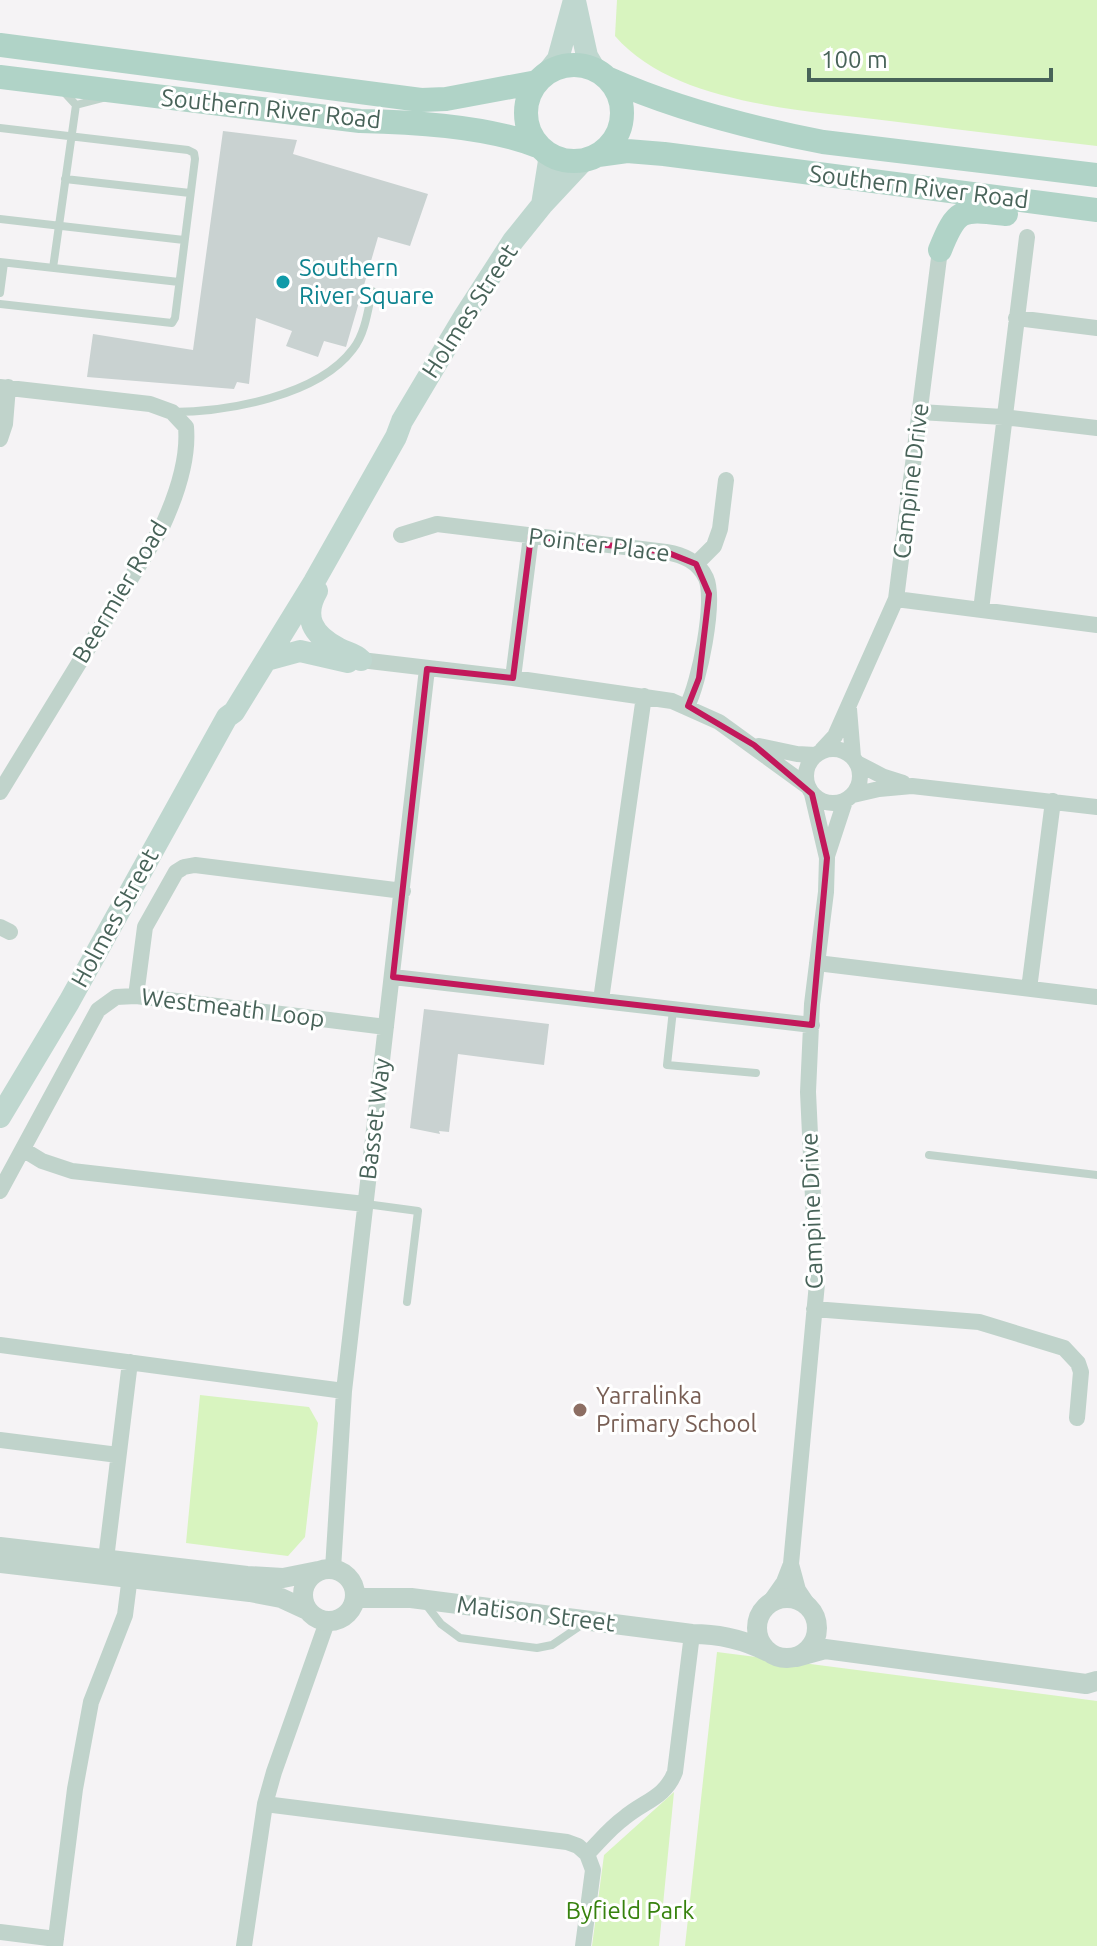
<svg xmlns="http://www.w3.org/2000/svg" width="1097" height="1946" viewBox="0 0 1097 1946" font-family="Ubuntu,sans-serif">
<rect width="100%" height="100%" fill="#f5f3f5"/>
<path fill="#d8f4bf" d="M617,0H1097V146C1028,138 959,130 890,121C804,110 675,105 615,36Z
M200,1395L309,1407L318,1423L305,1537L288,1556L186,1543Z
M717,1652L1097,1701V1946H685Z
M674,1792L659,1946H592L604,1855Z"/>
<path fill="#c9d2d1" d="M223,131L297,140L293,154L428,194L410,246L378,237L346,347L324,341L318,357L286,346L292,331L256,318L249,384L237,382L234,389L87,377L93,334L193,350Z
M424,1009L549,1024L544,1065L458,1054L449,1132L439,1131L440,1134L410,1128Z"/>
<g fill="none" stroke-linecap="round" stroke-linejoin="round">
<path stroke="#c0d3cb" stroke-width="8" d="M76,105L103,98
M0,128L188,150L194,153L195,159L175,318L172,323L0,304
M65,179L190,193
M0,219L184,240
M0,262L179,282
M53,268L76,105L64,92
M0,293L4,263
M172,412C227,412 318,396 353,349C365,334 368,310 372,291
M673,1010L667,1065L756,1073
M929,1155L1097,1175
M366,1204L418,1211L407,1302
M424,1602L441,1624L460,1638L537,1648L552,1645L580,1626"/>
<path stroke="#c0d3cb" stroke-width="16" d="M1016,318L1097,328
M0,387L150,404L172,412L186,427C189,461 176,497 161,529L0,792
M920,412L1003,417L1097,428
M0,439L5,424L8,387
M401,535L437,524L666,552C683,555 698,561 706,578C716,601 699,684 687,706
M696,564L714,546L720,529L726,480
M896,599L1097,625
M981,610L1027,237
M361,660L513,678L672,701L719,722L807,786
M513,678L531,536
M849,709L853,757
M759,746L797,754L815,755
M806 776a27 27 0 1 1 54 0a27 27 0 1 1-54 0Z
M822,750L835,736L896,599L940,250
M857,763L884,777L903,783
M853,795L879,789L912,786L1097,807
M827,856L845,801
M0,927L10,932
M817,963L1097,997
M393,977L812,1025
M1029,989L1053,801
M136,996L145,927L176,872L184,867L195,865L403,891
M601,1000L644,696
M24,1150L42,1161L72,1171L365,1204
M0,1191L98,1010L116,997L136,996L386,1027
M814,1309L979,1322L1064,1348L1078,1363L1081,1372L1077,1418
M0,1345L344,1391
M0,1440L118,1455
M106,1559L130,1362
M791,1564L798,1590L810,1608
M333,1569L344,1391L427,669
M768,1605L784,1582L791,1564L817,1283L808,1092L812,1004L826,892L827,858L812,794
M265,1804L567,1842L578,1846L587,1854
M0,1932L56,1939
M55,1946L75,1789L91,1702L125,1615L130,1576
M244,1946L265,1804L274,1772L327,1622
M583,1946L593,1870L587,1854C599,1842 610,1828 624,1818C644,1801 665,1798 675,1772L692,1634"/>
<path stroke="#c0d3cb" stroke-width="20" d="M0,1547L247,1576L283,1578L318,1571
M0,1563L250,1592L281,1598L307,1610
M303 1595a26 26 0 1 1 52 0a26 26 0 1 1-52 0Z
M355,1598H411L692,1634C720,1634 743,1639 768,1652
M757 1628a30 30 0 1 1 60 0a30 30 0 1 1-60 0Z
M796,1657L825,1649L1086,1684L1097,1681"/>
<path stroke="#bfd7cf" stroke-width="22" d="M575,1L587,56L594,68
M547,73L558,59L574,0
M542,205L549,161L546,152
M317,591C302,617 313,635 338,648C346,653 354,653 361,660
M267,660L300,651L348,662
M0,1117L69,1002L227,717L234,712L314,582L396,437L402,421L464,317L513,241L542,205L584,160"/>
<path stroke="#b0d3c7" stroke-width="24" d="M0,45L421,100L446,99L537,82
M526 113a48 48 0 1 1 96 0a48 48 0 1 1-96 0Z
M0,77L360,121C415,122 489,126 540,147
M609,79C676,109 751,128 823,142L1097,175
M598,155L627,151L664,154L1097,210
M940,250C957,207 962,209 1006,214"/>
</g>
<path fill="none" stroke="#c2185b" stroke-width="6" stroke-linejoin="round" d="M531,536L666,552L696,564L709,594L699,678L688,706L754,745L812,794L827,858L812,1025L393,977L427,669L513,678Z"/>
<circle fill="#0f9aa8" stroke="#fff" stroke-width="3" cx="283" cy="282" r="8"/>
<circle fill="#8d6e63" stroke="#fff" stroke-width="3" cx="580" cy="1410" r="8"/>
<g text-anchor="middle" stroke-width="6" stroke-linejoin="round" paint-order="stroke">
<g font-size="24" fill="#486359" stroke="#fff">
<text transform="translate(271 109) rotate(6)" y="8">Southern River Road</text>
<text transform="translate(919 187) rotate(7)" y="8">Southern River Road</text>
<text transform="translate(470 311) rotate(-57)" y="8">Holmes Street</text>
<text transform="translate(911 481) rotate(-83)" y="8">Campine Drive</text>
<text transform="translate(599 545) rotate(7)" y="8">Pointer Place</text>
<text transform="translate(120 592) rotate(-59)" y="8">Beermier Road</text>
<text transform="translate(115 918) rotate(-61)" y="8">Holmes Street</text>
<text transform="translate(233 1008) rotate(7)" y="8">Westmeath Loop</text>
<text transform="translate(375 1119) rotate(-83)" y="8">Basset Way</text>
<text transform="translate(812 1211) rotate(-92)" y="8">Campine Drive</text>
<text transform="translate(536 1614) rotate(7)" y="8">Matison Street</text>
</g>
<g font-size="24" fill="#0d838f" stroke="#fff" text-anchor="start">
<text x="299" y="276">Southern<tspan x="299" dy="28">River Square</tspan></text>
</g>
<g font-size="24" fill="#785e54" stroke="#fff" text-anchor="start">
<text x="596" y="1404">Yarralinka<tspan x="596" dy="28">Primary School</tspan></text>
</g>
<g font-size="24" fill="#37820e" stroke="#fff">
<text x="630" y="1919">Byfield Park</text>
</g>
</g>
<path d="M809 68v12h242v-12" fill="none" stroke="#486359" stroke-width="4"/>
<text x="821" y="68" font-size="24" fill="#486359" stroke="#ffffff" stroke-width="6" paint-order="stroke">100 m</text>
</svg>
